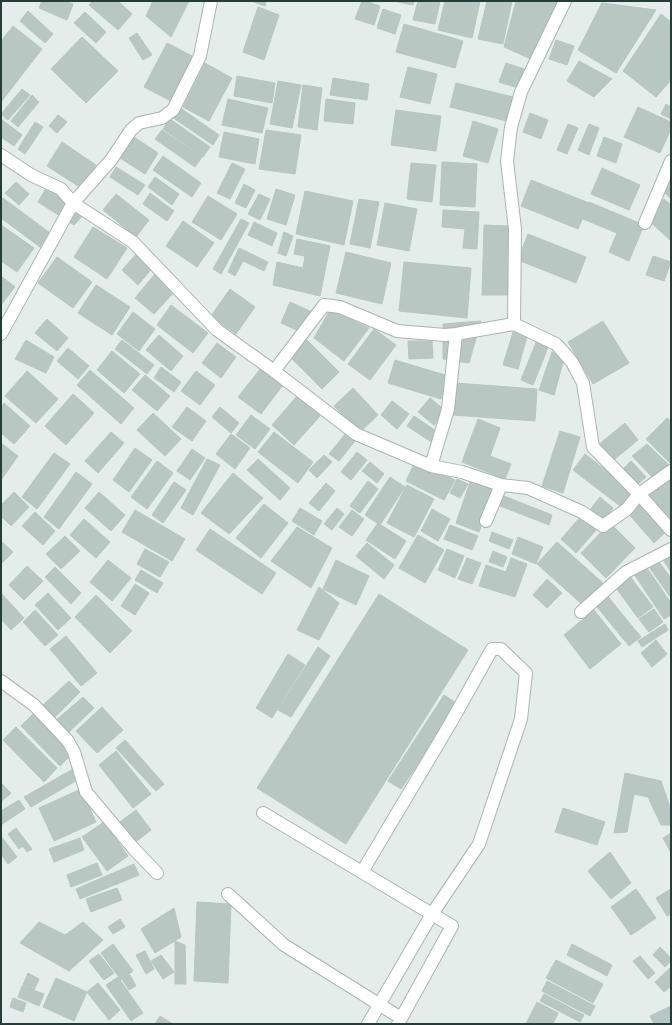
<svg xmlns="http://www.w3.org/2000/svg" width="672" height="1025" viewBox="0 0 672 1025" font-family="'Archivo Narrow',sans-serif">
<rect width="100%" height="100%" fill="#e4edea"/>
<path fill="#b9c7c3" stroke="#b6c6c2" d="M42,1H65L73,4L67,20L39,8Z
M93,1H118L132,14L118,30L89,5Z
M153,1H189L171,37L146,16Z
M251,1H266L265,6Z
M362,1H365L380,6L374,25L355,19Z
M393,1H414L413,5Z
M418,1H440L435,24L413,20Z
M445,1H480L472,38L438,30Z
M487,1H512L503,44L478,39Z
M516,1H564L540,63L504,47Z
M602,3L656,10L616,73L578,50Z
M258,7L279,15L264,60L243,52Z
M383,9L401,15L395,34L377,28Z
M28,11L53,34L45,43L20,21Z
M85,12L106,32L96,43L74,23Z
M661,14L671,22V80L656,97L623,71Z
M404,24L463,41L455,68L396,52Z
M13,26L42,49L1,102V41Z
M137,33L152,55L143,60L129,38Z
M82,37L118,71L86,103L51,69Z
M556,40L574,46L567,65L549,59Z
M167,43L194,57L171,101L144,87Z
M579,61L612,79L594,97L567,81Z
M205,63L232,78L209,121L183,107Z
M506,63L524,69L518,88L499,82Z
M408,67L437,74L430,104L400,97Z
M237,76L275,83L272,103L234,96Z
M333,78L369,84L367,100L330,95Z
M278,81L301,85L292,128L270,124Z
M456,83L513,97L507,121L450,107Z
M303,85L322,88L317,130L298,127Z
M22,89L30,95L8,120L1,114Z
M32,95L39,102L18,127L11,121Z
M228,99L268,108L262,133L222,125Z
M326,99L355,103L353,124L324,121Z
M666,104L671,107V119L661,114Z
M179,107L219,135L213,145L172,117Z
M638,107L671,122V129L660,153L624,137Z
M396,110L441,116L436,151L391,145Z
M530,113L548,120L541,139L523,132Z
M58,115L67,122L57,133L49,126Z
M1,119L22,135L14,146L1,137Z
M170,119L210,147L203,157L163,129Z
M473,121L498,129L488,163L463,156Z
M35,122L43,127L25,154L18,149Z
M568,124L578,128L567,154L557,150Z
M589,124L599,128L589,155L578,150Z
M162,130L202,157L195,167L155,139Z
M266,130L301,135L295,174L259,169Z
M224,132L259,139L255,164L219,157Z
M134,137L158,153L145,174L120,158Z
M604,137L622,144L616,163L597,156Z
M62,142L96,165L81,188L47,166Z
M163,156L201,183L192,197L153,170Z
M442,162L477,164L475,207L440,205Z
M232,163L245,169L230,199L217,193Z
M411,163L436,165L432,202L407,199Z
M671,166V199L660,188Z
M116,167L145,185L138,195L110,177Z
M602,168L640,185L629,210L591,194Z
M155,177L179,194L172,205L148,187Z
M531,180L589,203L578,229L521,206Z
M16,182L29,194L19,205L5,193Z
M244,184L255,190L246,208L235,203Z
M48,185L88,210L74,225L38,202Z
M276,189L295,195L286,225L267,219Z
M305,191L353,201L344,245L296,234Z
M150,193L174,211L167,221L143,204Z
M116,194L149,220L136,237L103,210Z
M259,194L270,199L260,220L248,214Z
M208,196L237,214L221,240L192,222Z
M3,198L54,236L44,250L1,218V200Z
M359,199L379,202L370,248L350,244Z
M664,199L671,205V241L647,219Z
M589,202L644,225L629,261L609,252L617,233L583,219Z
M385,203L417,209L409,251L377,245Z
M443,210L479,212L477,249L463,248L465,229L442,227Z
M241,219L249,223L221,274L213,269Z
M183,221L214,243L197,267L166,246Z
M254,222L277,233L272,246L248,235Z
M1,225L34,248L17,272L1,261Z
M484,225L509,226L508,295H482Z
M93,227L127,248L107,279L74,257Z
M284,232L293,236L286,256L278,253Z
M528,234L586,257L576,283L518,260Z
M297,239L330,246L320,296L273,285L277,262L303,268L305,256L294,254Z
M239,248L268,262L264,271L243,261L235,276L228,272Z
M138,252L154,266L138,285L122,270Z
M346,252L391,263L382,304L336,293Z
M653,256L671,262L664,281L646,275Z
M57,257L92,282L73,308L38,283Z
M404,262L471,268L467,318L399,311Z
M155,274L175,291L154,314L135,298Z
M1,276L15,287L1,305Z
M96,285L130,307L112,335L78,313Z
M230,289L255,307L236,334L211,316Z
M290,302L312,312L301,332L281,323Z
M171,305L208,333L193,353L157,325Z
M330,310L369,328L344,361L314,338Z
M133,312L155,329L139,351L117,334Z
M47,319L68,338L57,351L35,333Z
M481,321L469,363L443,359V324Z
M603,321L629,363L593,384L568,342Z
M374,329L396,345L370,380L348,364Z
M513,332L527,336L518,369L503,365Z
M159,335L183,356L171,371L146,350Z
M306,339L339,372L322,389L289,356Z
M26,340L54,357L46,373L15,359Z
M122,340L154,365L147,374L115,349Z
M537,340L549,345L533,385L521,380Z
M408,341H432L433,358L409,359Z
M217,343L236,357L221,378L202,363Z
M68,348L89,366L78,379L57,361Z
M112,351L140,374L124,393L97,370Z
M552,352L564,359L554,395L539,390Z
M395,360L448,376L441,399L388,383Z
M161,367L181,382L174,392L154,378Z
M261,368L283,385L261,414L238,397Z
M90,370L134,408L121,424L77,385Z
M27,371L58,399L36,423L5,396Z
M196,371L215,385L200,405L181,391Z
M145,375L170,396L157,411L132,390Z
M455,383L537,389L535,421L453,415Z
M353,388L378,415L359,433L334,406Z
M73,394L94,413L66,445L45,426Z
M297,396L320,416L294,445L272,425Z
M430,398L446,411L434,425L418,412Z
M392,401L409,414L397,429L381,415Z
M4,403L30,426L14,444L1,433V407Z
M187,407L206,421L192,441L172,427Z
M220,407L239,423L231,433L212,417Z
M153,413L181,439L165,456L137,430Z
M251,415L270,429L255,449L236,435Z
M414,416L439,433L433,443L407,426Z
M667,418L671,421V464L646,439Z
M478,419L500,428L490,456L511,464L505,479L462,462Z
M625,423L638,440L610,463L597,446Z
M560,431L580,437L563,493L542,486Z
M111,432L124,443L98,473L85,461Z
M274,432L313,462L298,483L258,452Z
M346,433L355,441L339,461L329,454Z
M231,434L250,448L235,469L216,454Z
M1,443L18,456L1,480Z
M647,444L669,465L655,480L632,456Z
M135,448L152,460L129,492L113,480Z
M192,449L205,458L190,480L177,471Z
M357,452L367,460L351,480L341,472Z
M54,453L70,464L37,509L22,497Z
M585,454L636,494L624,509L573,470Z
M324,455L332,462L317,478L309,470Z
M207,459L220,465L193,515L181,508Z
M258,459L290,488L280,500L247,470Z
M416,460L455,480L444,500L406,481Z
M157,461L173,473L147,509L131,497Z
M631,461L646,477L638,484L623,469Z
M370,462L384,474L377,483L362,471Z
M76,472L92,484L59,529L44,517Z
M233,473L263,498L229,534L201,513Z
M671,475V524L647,491Z
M390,477L405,487L380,525L365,515Z
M457,479L468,484L460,498L450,493Z
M471,479L495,487L479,532L456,523Z
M368,481L378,489L360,513L350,506Z
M174,482L186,490L163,523L152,515Z
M326,483L335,491L319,511L309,503Z
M407,485L434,499L414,537L387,523Z
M14,492L29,507L11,526L1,516V505Z
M99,492L125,515L111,531L85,508Z
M504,496L552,515L549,525L500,506Z
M600,497L613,508L602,522L589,511Z
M642,499L669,529L654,543L627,512Z
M264,504L288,523L261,558L236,538Z
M300,508L322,521L314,535L292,521Z
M337,508L344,514L332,530L324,524Z
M432,509L450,519L438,541L421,531Z
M135,510L185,539L172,561L122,532Z
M352,510L364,519L352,536L339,527Z
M35,512L55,531L43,545L22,526Z
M582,515L597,529L576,553L561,539Z
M84,519L110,542L96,558L70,535Z
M378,523L406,541L395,559L366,540Z
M610,523L635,548L606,578L581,553Z
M450,525L478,536L472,550L444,539Z
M297,527L332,548L311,588L271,561Z
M210,529L276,573L262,594L196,550Z
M492,532L513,540L509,549L489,541Z
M418,535L444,550L425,583L399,568Z
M65,536L80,551L61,569L46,554Z
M518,537L543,547L536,564L512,554Z
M1,541L13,552L1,564Z
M557,542L604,584L584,606L537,564Z
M367,543L394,565L384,579L356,556Z
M145,549L169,562L160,577L137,564Z
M447,549L464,556L455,578L438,570Z
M493,551L507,557L503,567L489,562Z
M671,553V572L662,558Z
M467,558L481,563L472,584L458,579Z
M511,558L527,564L515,597L479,586L486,565L506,572Z
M656,558L671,578V598L647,564Z
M108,560L131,578L112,601L90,582Z
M336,560L369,576L356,605L323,589Z
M645,565L671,603V615L664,619L634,574Z
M27,566L43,581L24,600L9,585Z
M55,567L81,593L71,604L45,577Z
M141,570L163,583L157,593L135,580Z
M629,575L653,607L638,618L614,585Z
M547,579L562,593L547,608L533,595Z
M135,584L149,593L135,615L121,606Z
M319,587L339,603L319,640L297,630Z
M1,593L24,618L11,630L1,619Z
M48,593L71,618L58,630L35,605Z
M605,593L641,637L629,646L593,602Z
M379,594L468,650L346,844L257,788Z
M96,595L132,631L110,653L75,617Z
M654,609L663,622L649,632L639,619Z
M35,610L58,635L45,646L23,622Z
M594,610L621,644L590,669L564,635Z
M665,624L668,630L642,647L638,641Z
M66,636L97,673L81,686L50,649Z
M656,640L667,654L652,667L641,653Z
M318,647L330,656L291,717L278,710Z
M288,654L305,665L272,718L256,708Z
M69,681L80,692L54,718L42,706Z
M444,695L458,704L401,789L388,781Z
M83,697L94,708L67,734L55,721Z
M102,707L123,730L97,753L76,731Z
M35,712L74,752L60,766L21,726Z
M16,727L57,768L44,782L3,740Z
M125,740L164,784L156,791L116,748Z
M116,751L151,794L133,808L99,765Z
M73,769L79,779L31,807L24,797Z
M625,773L661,781L671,810V825H661L648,797L634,794L627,832L614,833Z
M1,783L11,793L1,802Z
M81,789L96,822L54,841L39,808Z
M19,800L25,809L1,825V811Z
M563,808L605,822L597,845L555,832Z
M136,810L151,830L133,844L117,824Z
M104,822L128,856L107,871L82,837Z
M16,828L32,849L27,852L23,846L19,849L8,834Z
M671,833V853L663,838Z
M1,836L17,857L8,864L1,854Z
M80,838L84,850L54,862L49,849Z
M610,852L631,883L611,899L588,871Z
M97,863L102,875L71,887L67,875Z
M134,864L139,875L80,899L76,889Z
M117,888L122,900L91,912L86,899Z
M636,889L656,918L631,935L611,907Z
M671,889V914L667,916L656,898Z
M197,902L231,904L228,983L194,981Z
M174,908L181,937L155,953L141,929Z
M120,919L125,927L113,934L108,927Z
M39,922L65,935L83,922L103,940L69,971L20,943Z
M175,941L185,945L186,984H175Z
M113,944L133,971L121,980L101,953Z
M572,944L612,965L607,976L567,955Z
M660,947L671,958V961L665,967L653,955Z
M145,951L154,969L146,974L136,955Z
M99,954L114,973L104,980L89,961Z
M161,955L174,972L163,979L151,961Z
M640,956L655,973L648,979L633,961Z
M556,960L603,984L593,1003L546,978Z
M671,967V986L664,992L655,982Z
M28,973L39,979L34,990L23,985Z
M130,975L136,986L129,990L122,979Z
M118,977L143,1013L131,1021L106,985Z
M56,978L87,992L74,1021L43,1007Z
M547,981L595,1006L590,1016L542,991Z
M98,983L120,1010L109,1020L87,992Z
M22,986L44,994L39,1006L18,997Z
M544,994L584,1015L580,1022L540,1001Z
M13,998L26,1003L23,1012L10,1007Z
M537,1002L558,1013L553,1024H526Z
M671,1006V1024H654L650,1016Z
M160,1016L173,1024H155Z"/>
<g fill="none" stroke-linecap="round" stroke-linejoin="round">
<g stroke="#a7b5b2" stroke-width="14">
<path id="minor" d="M1,155L31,175L61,189L73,203L133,242L217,330L274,371L356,434L431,466
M645,223L671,161
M514,324L556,344L572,362L583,383L593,447L639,494L671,530
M1,334L73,203L111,160L131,130L139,123L162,118L173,110L200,56L211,1
M456,334L448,409L431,466L462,472L501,485L486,521
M274,371L324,305L340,307L397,331L445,335L456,334L514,324L515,229L507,161L511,127L521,92L565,1
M501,485L528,488L582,512L603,526L627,509L639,494L671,471
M581,612L626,572L671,549
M1,681L34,705L68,741L74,752L86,792L134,849L157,873
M263,813L452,926L398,1024
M362,872L450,724L492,649H501L526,673L521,719L479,844L432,914L368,1024
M228,894L284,945L401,1018"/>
</g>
<use href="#minor" stroke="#fff" stroke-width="12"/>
</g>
<rect width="672" height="1025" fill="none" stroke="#243d3a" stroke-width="4"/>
</svg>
